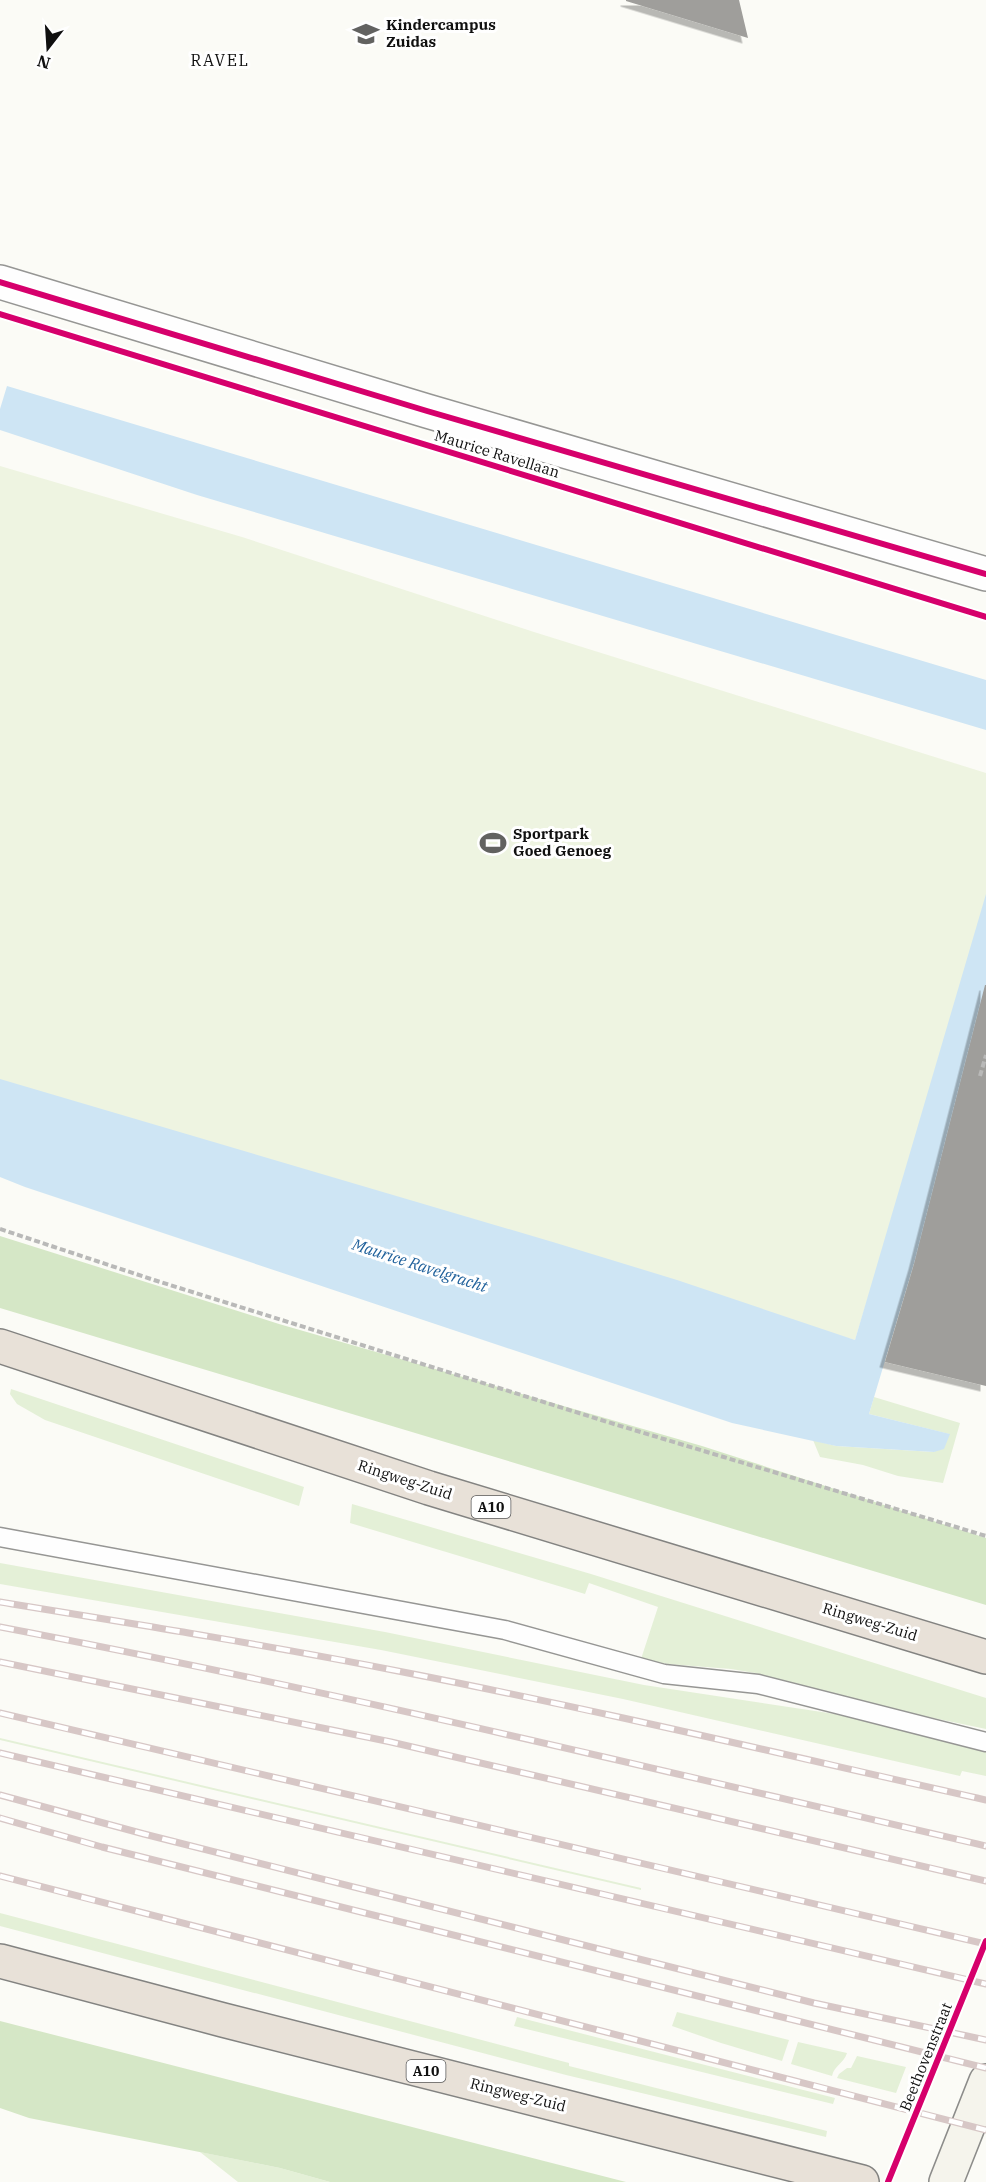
<svg xmlns="http://www.w3.org/2000/svg" width="986" height="2182" viewBox="0 0 986 2182" font-family="'IBM Plex Serif',serif">
<defs>
<filter id="shadow"><feDropShadow dx="-5.5" dy="5.5" stdDeviation="0" flood-color="#0004"/></filter>
</defs>
<rect width="100%" height="100%" fill="#fbfbf6"/>
<path fill="#e4f0d7" d="M11,1389L304,1487L299,1506L45,1420L17,1404L10,1394Z
M874,1397L960,1423L943,1483L898,1476L863,1465L820,1457L813,1440L836,1446L934,1452L949,1434L869,1414Z
M352,1504L591,1574L986,1698V1729L895,1710L755,1673L731,1669L668,1664L641,1659L658,1607L589,1583L585,1594L350,1523Z
M0,1563L385,1632L644,1685L835,1714L986,1751V1776L962,1771L960,1776L623,1699L381,1650L0,1584Z
M0,1738L641,1888V1890L0,1740Z
M0,1913L569,2063V2066L827,2131L826,2137L566,2075L0,1926Z
M677,2012L789,2040L782,2061L721,2043L672,2026Z
M517,2017L835,2098L833,2104L514,2026Z
M798,2042L847,2053C844,2063 834,2066 832,2076L791,2064Z
M857,2056L906,2067L896,2093L837,2078L839,2074L847,2068H851Z
M200,2152L280,2168L330,2182H238Z"/>
<path fill="#d5e7c6" d="M0,1236L279,1324L702,1446L986,1538V1605L0,1308Z
M0,2021L626,2182H330L280,2168L29,2118L0,2108Z"/>
<path fill="#eef4e1" d="M0,466L242,537L534,632L986,773V912L855,1340L0,1093Z"/>
<path fill="#cee5f4" d="M7,386L986,680V730L197,495L0,430V409Z
M986,894V1024L869,1414L950,1434L944,1449L934,1452L836,1446L732,1423L25,1187L0,1177V1079L556,1243L677,1280L855,1340Z"/>
<path fill="#9f9e9b" filter="url(#shadow)" d="M626,0H739L748,38L626,1Z
M985,985H986V1386L885,1362L914,1264Z"/>
<g fill="none" stroke-linecap="round" stroke-linejoin="round">
<g stroke="#969694" stroke-width="21">
<path id="service" d="M0,1537L505,1630L664,1674L758,1684L986,1742"/>
</g>
<g stroke="#969694" stroke-width="36">
<path id="minor" d="M0,282L427,411L986,574"/>
</g>
<g stroke="#8c8c8a" stroke-width="36">
<path id="secondary" d="M946,2182L986,2081"/>
</g>
<g stroke="#838381" stroke-width="36">
<path id="motorway" d="M0,1346L429,1488L986,1657
M0,1961L223,2020L862,2182"/>
</g>
<path stroke="#b9b9b8" stroke-width="4" stroke-dasharray="6 3" stroke-linecap="butt" d="M980,1076L986,1055
M0,1229L154,1280L614,1424L986,1536"/>
<use href="#service" stroke="#fefefe" stroke-width="18"/>
<use href="#minor" stroke="#fefefe" stroke-width="33"/>
<use href="#secondary" stroke="#f5f4ec" stroke-width="33"/>
<use href="#motorway" stroke="#e8e1d8" stroke-width="33"/>
<g stroke="#d7c7c6" stroke-width="7">
<path id="rail" d="M0,1602C136,1624 273,1646 408,1673C602,1711 794,1757 986,1800
M0,1627C331,1690 658,1770 986,1846
M0,1662L391,1742L986,1881
M0,1713L986,1944
M0,1753L986,1984
M0,1795L144,1834L615,1953L814,2003L986,2040
M0,1818L102,1847L365,1913L986,2068
M0,1876L986,2130"/>
</g>
<use href="#rail" stroke="#fff" stroke-width="4.5" stroke-dasharray="14" stroke-linecap="butt"/>
<g stroke="#fff" stroke-width="10">
<path id="cycleway" d="M0,282L427,411L986,574
M0,314L986,617
M888,2182L986,1941"/>
</g>
<use href="#cycleway" stroke="#d6006c" stroke-width="6"/>
</g>
<defs>
<g id="school-bare" transform="scale(2.07)"><path d="M0-5L7-2L0 1L-7-2ZM-4 1L0 2.5L4 1V4Q0 6-4 4Z" fill="#626260" stroke="#fff" stroke-width="2.5" paint-order="stroke"/></g>
<g id="stadium-bare" transform="scale(2.07)"><path d="M0-5a6.5 5 0 1 0 0 10a6.5 5 0 1 0 0-10ZM-3.5-1.8h7v3.6h-7Z" fill="#626260" stroke="#fff" stroke-width="2.5" paint-order="stroke"/></g>
</defs>
<g fill-rule="evenodd">
<use href="#school-bare" x="366" y="34"/>
<use href="#stadium-bare" x="493" y="843"/>
</g>
<g text-anchor="middle" stroke-width="6" stroke-linejoin="round" paint-order="stroke">
<g fill="#fff" stroke="#585858" stroke-width="1.5">
<rect x="471.5" y="1496" width="39" height="22" rx="4.5"/>
<rect x="406.5" y="2060" width="39" height="22" rx="4.5"/>
</g>
<g font-size="14" font-weight="bold" fill="#101010">
<text x="491" y="1512">A10</text>
<text x="426" y="2076">A10</text>
</g>
<g font-size="15" font-weight="bold" fill="#101010" stroke="#fff" text-anchor="start">
<text x="386" y="30">Kindercampus<tspan x="386" dy="17">Zuidas</tspan></text>
<text x="513" y="839">Sportpark<tspan x="513" dy="17">Goed Genoeg</tspan></text>
</g>
<g font-size="15" fill="#101010" stroke="#fff">
<text transform="translate(497 454) rotate(17)" y="5">Maurice Ravellaan</text>
<text transform="translate(405 1480) rotate(18)" y="5">Ringweg-Zuid</text>
<text transform="translate(870 1622) rotate(17)" y="5">Ringweg-Zuid</text>
<text transform="translate(926 2057) rotate(-68)" y="5">Beethovenstraat</text>
<text transform="translate(518 2095) rotate(14)" y="5">Ringweg-Zuid</text>
</g>
<g font-size="16" letter-spacing="1.5" fill="#101010" stroke="#fff">
<text x="220" y="66">RAVEL</text>
</g>
<g font-size="16" font-style="italic" fill="#20619b" stroke="#fff">
<text transform="translate(420 1265) rotate(18)" y="6">Maurice Ravelgracht</text>
</g>
</g>
<g transform="translate(48 48) rotate(197)" stroke="#ffffff" stroke-width="4.5" paint-order="stroke">
<path d="M0-4.5L10 22L0 15L-10 22Z" fill="#101010"/>
<text y="-9" font-size="16" font-weight="bold" text-anchor="middle" fill="#101010">N</text>
</g>
</svg>
